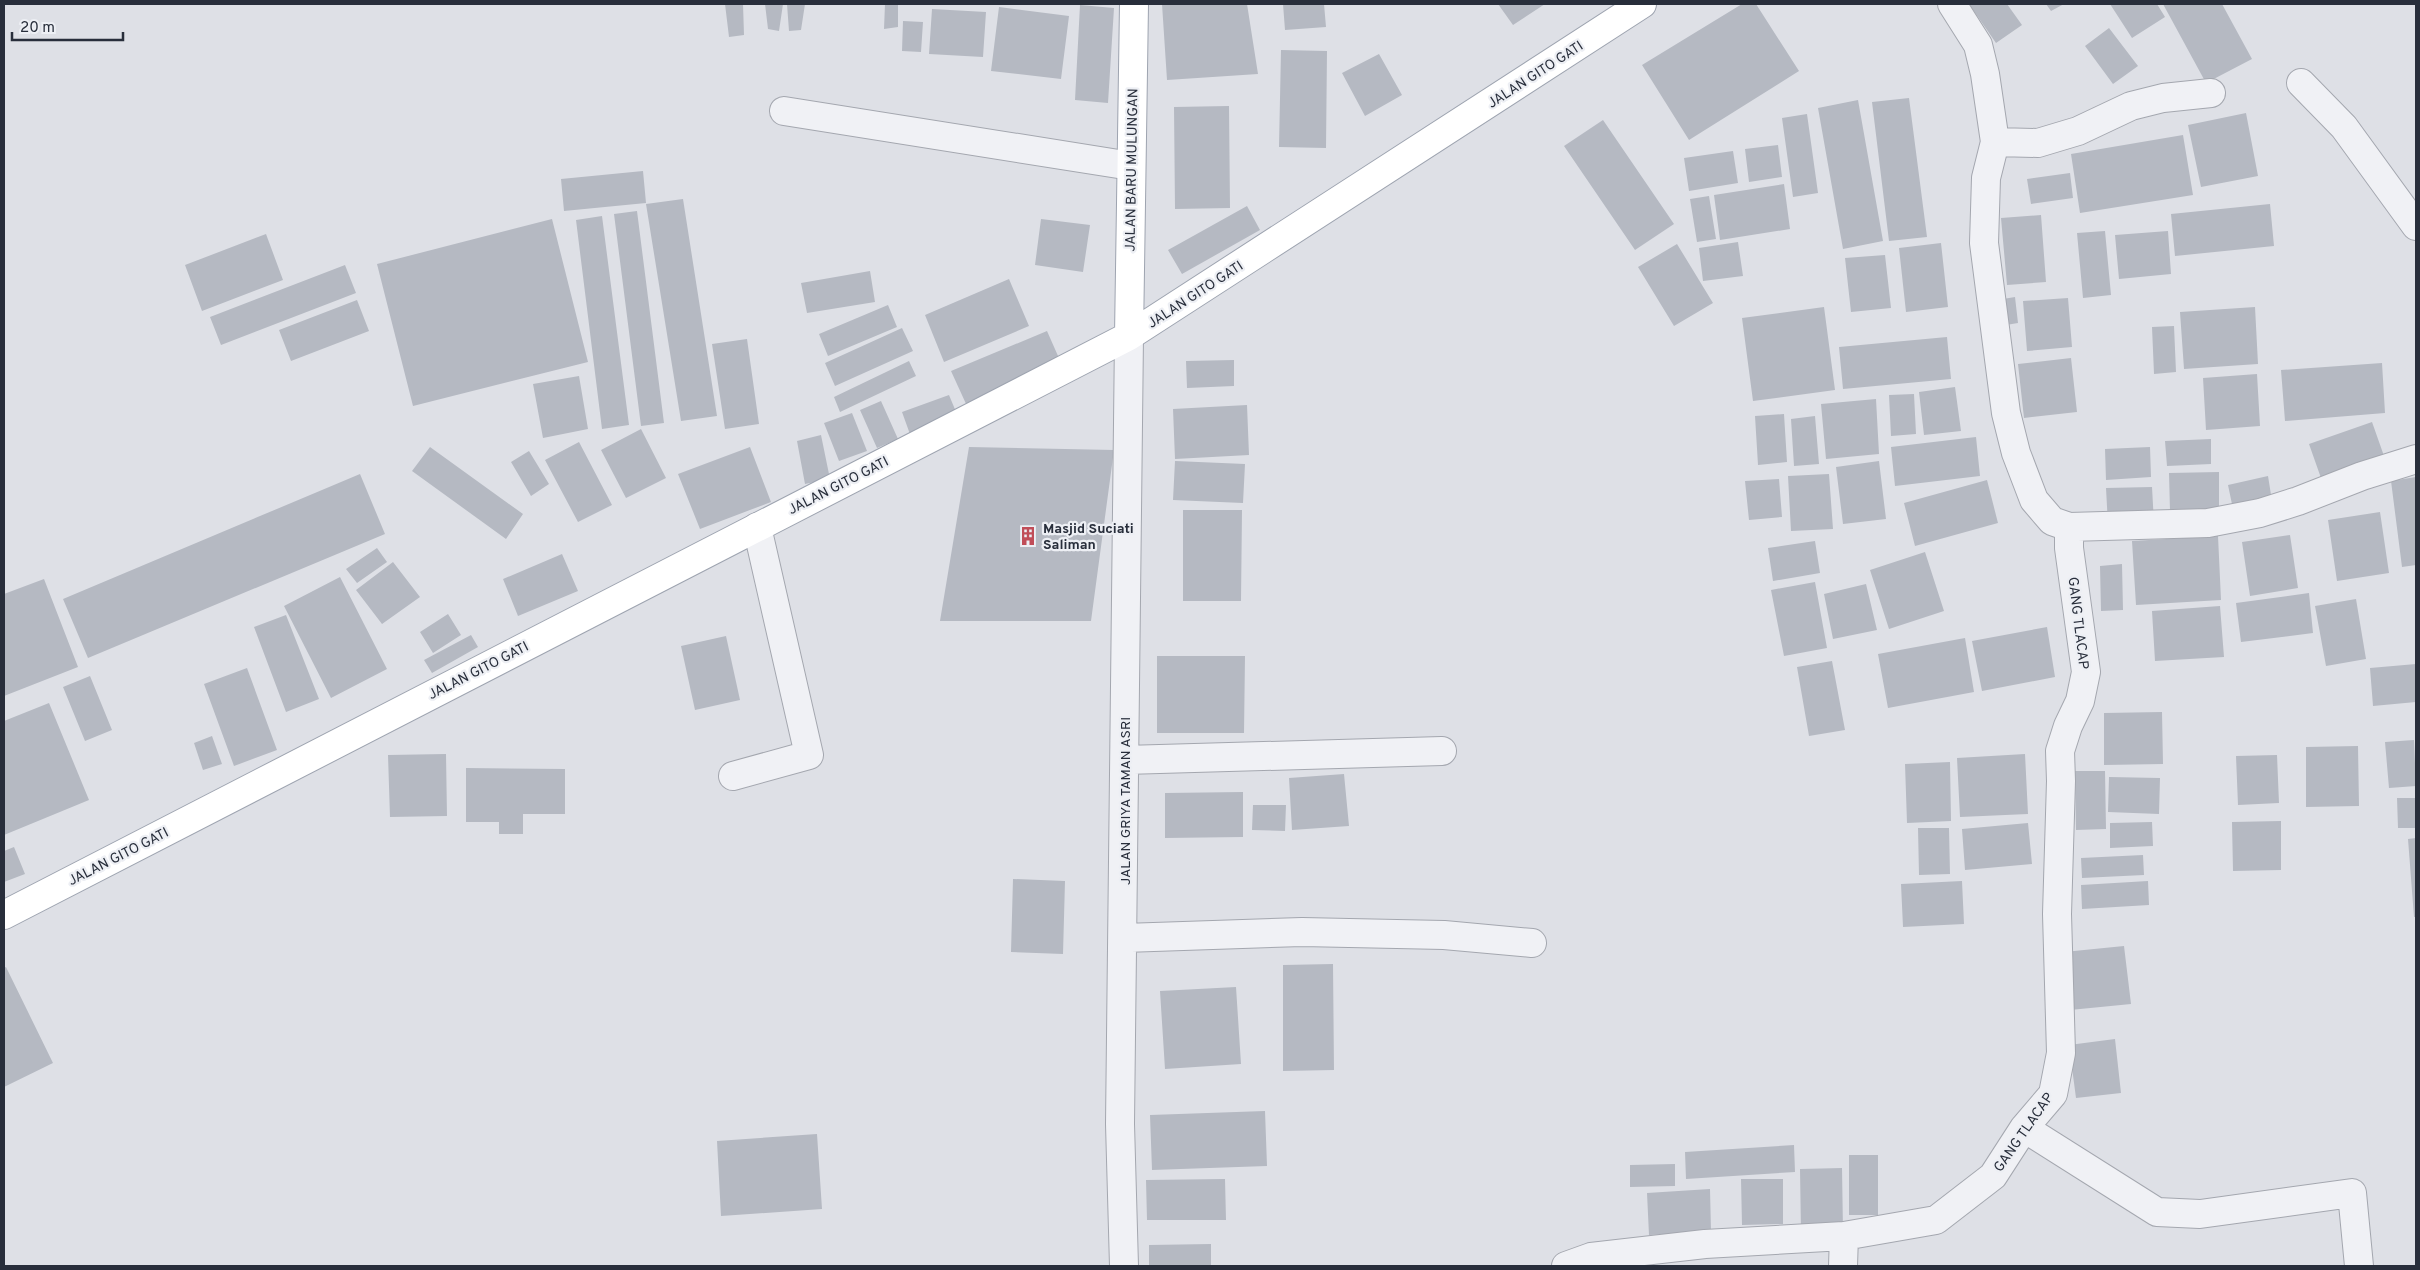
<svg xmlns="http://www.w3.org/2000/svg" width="2420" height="1270" viewBox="0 0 2420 1270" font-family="Overpass,sans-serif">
<rect width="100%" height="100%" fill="#dee0e6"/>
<path fill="#b5b9c2" d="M725,4H743L744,35L729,37Z
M765,4H783L779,31L768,29Z
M787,4H805L801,30L789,31Z
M885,4H898V27L884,29Z
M1162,4H1247L1258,74L1167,80Z
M1283,4H1324L1326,27L1285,30Z
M1498,4H1545L1513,25Z
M1742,4H1756L1799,71L1689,140L1642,65Z
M1969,4H2007L2022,25L1996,43Z
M2046,4H2064L2051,11Z
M2110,4H2157L2165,17L2132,38Z
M2163,4H2222L2252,59L2206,83Z
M1080,5L1114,8L1108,103L1075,100Z
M999,7L1069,16L1061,79L991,71Z
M932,9L986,12L983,57L929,54Z
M903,21L923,22L921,52L902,51Z
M2109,28L2138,66L2113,84L2085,46Z
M1281,50L1327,51L1326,148L1279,147Z
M1379,54L1402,95L1365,116L1342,73Z
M1909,98L1927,237L1889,241L1872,102Z
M1858,100L1883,241L1843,249L1818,108Z
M1229,106L1230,208L1175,209L1174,107Z
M2246,113L2258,176L2201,187L2188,125Z
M1807,114L1818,193L1793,197L1782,118Z
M1603,120L1674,224L1635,250L1564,146Z
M2183,135L2193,195L2080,213L2071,154Z
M1778,145L1782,177L1749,182L1745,149Z
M1733,151L1738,183L1689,191L1684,158Z
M643,171L646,203L564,211L561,179Z
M2070,173L2073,198L2031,204L2027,179Z
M1784,184L1790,229L1720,240L1714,195Z
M1709,196L1716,239L1697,242L1690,199Z
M683,199L717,416L681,421L646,204Z
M2270,204L2274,246L2175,256L2171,214Z
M1247,206L1260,230L1182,274L1168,250Z
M637,211L664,423L641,426L614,214Z
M2041,215L2046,282L2007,285L2001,218Z
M602,216L629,425L602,429L576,220Z
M552,219L588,362L413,406L377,264Z
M1041,219L1090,225L1083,272L1035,265Z
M2105,231L2111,295L2083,298L2077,233Z
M2168,231L2171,274L2119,279L2115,235Z
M266,234L283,280L202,311L185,265Z
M1738,242L1743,276L1703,281L1699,248Z
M1941,243L1948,307L1906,312L1899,248Z
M1677,244L1713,303L1674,326L1638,267Z
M1885,255L1891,308L1851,312L1845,258Z
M345,265L356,293L221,345L210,317Z
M870,271L875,302L807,313L801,283Z
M1009,279L1029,326L944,362L925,315Z
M2015,297L2018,323L2000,326L1997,300Z
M2068,298L2072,347L2027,351L2023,301Z
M357,300L369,331L291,361L279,330Z
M888,305L897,327L828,356L819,334Z
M1824,307L1835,390L1753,401L1742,318Z
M2255,307L2258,364L2184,369L2180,312Z
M2174,326L2176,372L2154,374L2152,327Z
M902,328L913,351L835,386L825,363Z
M1047,331L1062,365L967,406L951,371Z
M1947,337L1951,379L1843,389L1839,347Z
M747,339L759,424L725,429L712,344Z
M2071,358L2077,412L2024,418L2018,364Z
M1234,360V386L1187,388L1186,361Z
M909,361L916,376L840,412L834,397Z
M2382,363L2385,413L2285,421L2281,370Z
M2257,374L2260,426L2206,430L2203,378Z
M579,376L588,429L543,438L533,384Z
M1955,387L1961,431L1924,435L1919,392Z
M1914,394L1916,434L1891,436L1889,395Z
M949,395L959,419L911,437L902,412Z
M1876,399L1879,454L1826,459L1821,404Z
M881,401L898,439L877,448L860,410Z
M1247,405L1249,455L1175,459L1173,409Z
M852,413L867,451L839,461L824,423Z
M1784,414L1787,462L1758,465L1755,416Z
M1815,416L1819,464L1794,466L1791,419Z
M2372,422L2384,456L2321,478L2309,444Z
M641,429L666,478L626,498L601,450Z
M821,435L830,479L805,484L797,441Z
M1976,437L1980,476L1895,486L1891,447Z
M2211,439V464L2167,466L2165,441Z
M579,442L612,505L578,522L545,460Z
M430,447L523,514L506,539L412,471Z
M750,447L771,502L700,529L678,474Z
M969,447L1114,450L1091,621H940Z
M2150,447L2151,477L2106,480L2105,449Z
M529,451L549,484L531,496L511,462Z
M1175,461L1245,464L1243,503L1173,500Z
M1879,461L1886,519L1843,524L1836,467Z
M2219,472V510L2170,511L2169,473Z
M360,474L385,534L88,658L63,599Z
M1829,474L1833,529L1791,531L1788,476Z
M2268,476L2272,501L2233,509L2228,485Z
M2416,477V565L2402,567L2391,481Z
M1779,479L1782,517L1749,520L1745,481Z
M1987,480L1998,523L1915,546L1904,503Z
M2152,487L2154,523L2108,525L2106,488Z
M1183,510H1242L1241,601H1183Z
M2380,512L2389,573L2337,581L2328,520Z
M2290,535L2298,588L2250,596L2242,542Z
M2218,536L2221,600L2136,605L2132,541Z
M1815,541L1820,573L1773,581L1768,548Z
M377,548L387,562L357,583L346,569Z
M1925,552L1944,611L1889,629L1870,570Z
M562,554L578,591L518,616L503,579Z
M393,562L420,597L382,624L356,590Z
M2122,564L2123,610L2101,611L2100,566Z
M340,577L387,669L331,698L284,606Z
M44,579L78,667L4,696V594Z
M1815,582L1827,648L1784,656L1771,590Z
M1866,584L1877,630L1833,639L1824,594Z
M2309,593L2313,633L2241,642L2236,603Z
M2356,599L2366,659L2326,666L2315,606Z
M2220,606L2224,657L2155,661L2152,611Z
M448,614L461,635L433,653L420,632Z
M286,615L319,699L286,712L254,627Z
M2047,627L2055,677L1982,691L1972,641Z
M471,635L478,647L432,673L424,660Z
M726,636L740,700L695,710L681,646Z
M1965,638L1974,692L1888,708L1878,654Z
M1157,656H1245L1244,733H1157Z
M1832,661L1845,730L1809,736L1797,667Z
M2416,664V702L2373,706L2370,668Z
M247,668L277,750L234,766L204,684Z
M90,676L112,730L85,741L63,687Z
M49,703L89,800L4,835V721Z
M2162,712L2163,764L2104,765V713Z
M212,736L222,764L203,770L194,743Z
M2414,740L2416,786L2389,788L2385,742Z
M2358,746L2359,806L2306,807V747Z
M446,754L447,816L390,817L388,755Z
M2025,754L2028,814L1960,817L1957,758Z
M2277,755L2279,803L2238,805L2236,756Z
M1950,762L1951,821L1907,823L1905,764Z
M466,768L565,769V814H523V834H499V822H466Z
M2075,771H2105L2106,829L2076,830Z
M1344,774L1349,826L1292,830L1289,778Z
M2109,777L2160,778L2159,814L2108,812Z
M1243,792V837L1165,838V793Z
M2397,798H2416V828H2398Z
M1253,805H1286L1285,831L1252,830Z
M2281,821V870L2233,871L2232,822Z
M2152,822L2153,846L2110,848V823Z
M2028,823L2032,864L1965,870L1962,829Z
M1918,828H1949L1950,874L1919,875Z
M2416,838V917H2414L2408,839Z
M14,847L25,874L4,882V851Z
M2143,855L2144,875L2082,878L2081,858Z
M1013,879L1065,881L1063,954L1011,952Z
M1962,881L1964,924L1903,927L1901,884Z
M2148,881L2149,905L2082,909L2081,885Z
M2124,946L2131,1004L2070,1010L2064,952Z
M1333,964L1334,1070L1283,1071V965Z
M6,967L53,1063L4,1087V968Z
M1236,987L1241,1064L1165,1069L1160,991Z
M2115,1039L2121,1093L2076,1098L2069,1045Z
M1265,1111L1267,1166L1152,1170L1150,1115Z
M817,1134L822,1209L721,1216L717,1141Z
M1794,1145L1795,1172L1686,1179L1685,1152Z
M1849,1155H1878V1215H1849Z
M1675,1164V1186L1630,1187V1165Z
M1842,1168L1843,1232L1801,1233L1800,1169Z
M1225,1179L1226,1220H1147L1146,1180Z
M1741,1179H1783V1224L1742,1225Z
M1710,1189L1711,1232L1649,1235L1647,1193Z
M1211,1244V1266H1149V1245Z"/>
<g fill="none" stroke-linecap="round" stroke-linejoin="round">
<g stroke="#a4a7af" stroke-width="30">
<path id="minor" d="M2301,83L2344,127L2416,226
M784,111L1131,166
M1995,142L2038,143L2078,131L2131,106L2163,98L2211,93
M2069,527L2208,523L2260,513L2298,501L2362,476L2416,459
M1125,760L1442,751
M733,776L809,755L757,527
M1124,938L1302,932L1444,935L1532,943
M2024,1128L2157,1212L2200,1214L2352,1193L2359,1266
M1124,1266L1120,1124L1129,336
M1566,1266L1591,1257L1705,1244L1844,1236
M1843,1266L1844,1236L1936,1220L1993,1176L2024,1128L2053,1094L2061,1053L2057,914L2061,781L2060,751L2068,726L2080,701L2086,672L2069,548V527L2052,521L2034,500L2016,453L2006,413L1984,243L1986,178L1995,142L1985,74L1978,45L1952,4"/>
</g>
<g stroke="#9ea4b0" stroke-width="30">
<path id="major" d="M1129,336L1134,4
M4,915L1129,336L1642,4"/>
</g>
<use href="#minor" stroke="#f0f1f5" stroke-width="28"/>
<use href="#major" stroke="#fff" stroke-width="28"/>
</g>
<defs>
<g id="building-bare" transform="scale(1.5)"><path d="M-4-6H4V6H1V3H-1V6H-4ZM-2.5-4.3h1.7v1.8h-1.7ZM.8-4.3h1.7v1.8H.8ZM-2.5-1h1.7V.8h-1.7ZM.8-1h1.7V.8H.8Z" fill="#c04d58" stroke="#edeff4" stroke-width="2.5" paint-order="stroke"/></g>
</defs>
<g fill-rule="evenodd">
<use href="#building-bare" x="1028" y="536"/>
</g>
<g text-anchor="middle" stroke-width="4.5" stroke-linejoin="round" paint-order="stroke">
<g font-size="14" fill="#282e3b" stroke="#edeff4">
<text transform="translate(1535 74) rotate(-33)" y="5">JALAN GITO GATI</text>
<text transform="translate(1131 170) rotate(-89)" y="5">JALAN BARU MULUNGAN</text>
<text transform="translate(1195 294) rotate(-33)" y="5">JALAN GITO GATI</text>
<text transform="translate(838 485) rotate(-27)" y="5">JALAN GITO GATI</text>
<text transform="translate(2079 623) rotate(83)" y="5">GANG TLACAP</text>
<text transform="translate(478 670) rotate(-27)" y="5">JALAN GITO GATI</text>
<text transform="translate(1125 801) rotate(-90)" y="5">JALAN GRIYA TAMAN ASRI</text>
<text transform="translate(118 856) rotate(-27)" y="5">JALAN GITO GATI</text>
<text transform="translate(2023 1132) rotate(-55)" y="5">GANG TLACAP</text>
</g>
<g font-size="14" font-weight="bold" fill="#282e3b" stroke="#edeff4" text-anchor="start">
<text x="1043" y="533">Masjid Suciati<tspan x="1043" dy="16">Saliman</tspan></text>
</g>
</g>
<rect width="2420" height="1270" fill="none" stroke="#282e3b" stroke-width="10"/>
<path d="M12 32v8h111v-8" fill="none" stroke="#282e3b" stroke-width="2.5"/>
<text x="20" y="32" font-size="15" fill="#282e3b" stroke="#edeff4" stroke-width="4" paint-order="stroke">20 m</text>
</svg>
